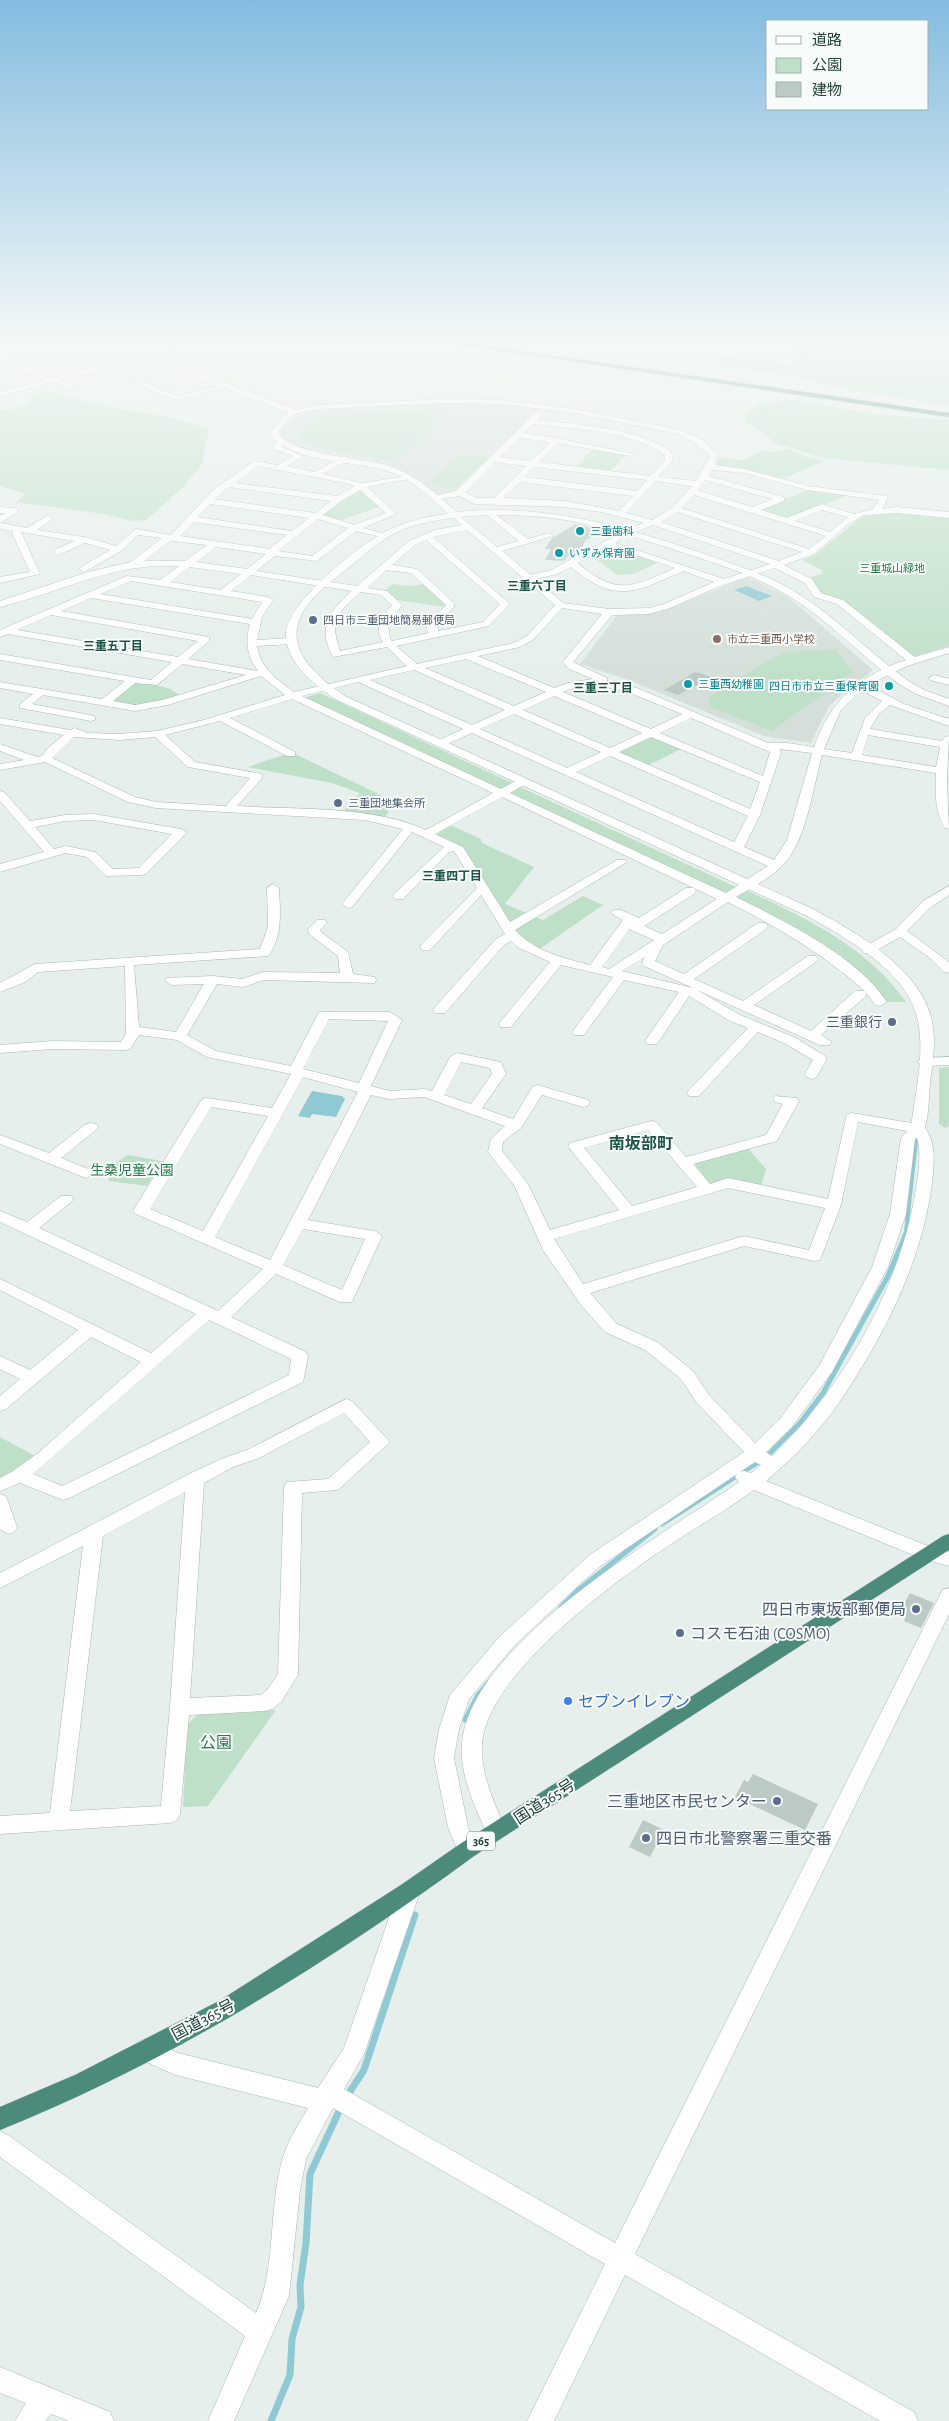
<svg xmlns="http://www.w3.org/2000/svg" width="949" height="2421" viewBox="0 0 949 2421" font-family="'Alegreya Sans','Noto Sans JP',sans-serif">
<rect width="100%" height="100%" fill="#e6efeb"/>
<path fill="#d4dfda" d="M442,402H492L539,409L453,493L437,495L405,471L366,460L303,449L284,441L280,434L287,423L306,411Z
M747,577L787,596L873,670L849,688L829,706L811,743L764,736L629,680L580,664L617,615H643L668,609Z"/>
<path fill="#bfe0c8" d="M778,341H949V405L848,390L800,377L727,367L715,361L716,358L725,356L790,363L802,358L801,351Z
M43,390L108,407L169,417L209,429L202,464L182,488L146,520L133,521L104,514L16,502L26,494L0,486V411L30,405L32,395Z
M793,400L872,414L949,420V470L824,458L786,446H780L745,421V413L760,403Z
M445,409L433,420L436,425L392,461L321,448L299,440L302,431L321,415Z
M593,449L626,455L610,471L576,467Z
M790,449L806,457L825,461L782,479L717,465L719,458L744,460L761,451L776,452Z
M462,454L489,458L453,489L428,484Z
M808,490L847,495L789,519L760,511L759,509Z
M358,491H362L379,507L338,521L323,515L342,500Z
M896,512L949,516V646L915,656L911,655L844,602L820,594L808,578L821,574L822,570L802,560L815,555L861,517Z
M608,546H612L660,562L633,574L617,575L591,555Z
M392,584L410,586L424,584L447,605L445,607L396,600L384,592Z
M835,649L853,672L772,731L710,707L709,697L783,652Z
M139,682L168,688L182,696L135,706L111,701L133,683Z
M320,693L512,783L504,788H499L304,698Z
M651,737L683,748L647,766L620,754V751Z
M295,754L391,800L388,813L384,818L342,813L360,793L332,783L248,767L283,755Z
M520,787L736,887L728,892H723L512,795L511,792Z
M450,825L481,839L482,843L534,867L505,904L543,920L583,896L603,905L538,950L515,931L463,848L436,835Z
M746,890C804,917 868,947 906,1002H887L881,995L738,899L737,896Z
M949,1067V1126L945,1128L939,1124V1068Z
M747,1147L766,1169L761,1186L710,1184L694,1163Z
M128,1155L162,1161L147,1186L109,1181L107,1168Z
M0,1437L37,1457L0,1480Z
M276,1710L208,1806L183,1807L187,1725L198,1714Z"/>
<path fill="#8ec9d4" d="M746,586L772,596L759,601L734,590Z
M312,1091L342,1096L345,1099L336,1117L312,1114L310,1118L298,1116Z"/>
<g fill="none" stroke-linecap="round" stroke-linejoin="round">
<path stroke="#8ec9d4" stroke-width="4" d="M896,1256L906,1232L916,1141"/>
<path stroke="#8ec9d4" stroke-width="5" d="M662,1524L766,1457L800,1423L823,1393L888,1276L897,1255
M561,1607L577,1591L655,1529
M465,1720L478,1695L488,1683"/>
<path stroke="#8ec9d4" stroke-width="7" d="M347,2096L364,2070L415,1915
M271,2421L290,2375L292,2339L301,2307L300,2285L306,2243L310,2174L341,2107"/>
</g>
<path fill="#bbcac4" d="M576,524L600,530L595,533H598L586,540L579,552L570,553L564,561L545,560L551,549H545L552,538Z
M695,672L712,677L678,695L664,690Z
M910,1593L934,1603L921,1628L904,1621L906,1616L899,1613Z
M753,1774L818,1804L805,1830L735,1797L744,1780L748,1782Z
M643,1820L664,1830L650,1857L629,1847Z"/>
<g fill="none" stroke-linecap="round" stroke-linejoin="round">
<g stroke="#a8b8b2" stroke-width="1">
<path id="minor" d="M28,341H38L100,365L189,342L205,341L197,344L247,364L240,366L189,346L60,380L78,387V391L53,382L0,396V392L46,380L0,361V356L54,378L93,367Z
M137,380L179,396L225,384L229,386L178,400L134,384L133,382Z
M448,399L502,400L574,409L680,430L701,439L717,454L715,465L745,469L808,486L887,496L888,498L882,509L897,507L949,512V518L897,513L864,515L848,524L814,554L784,565L812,579L821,593L843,600L915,657L949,647V653L907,666L868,685L904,704L949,719V726L890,705L879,714L870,729L942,741L945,737L949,736L947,782L949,829L945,828C935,813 935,792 936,773L822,755C813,787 807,839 784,864C771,878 752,887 736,897C784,921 857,956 887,1002L880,1006L875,1005C870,997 865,991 858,985C818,951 775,926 728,902L663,945L655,961L684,974L758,923H766L768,926L766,929L694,979L743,1001L808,956H816L818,959L816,962L754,1005L811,1031L855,991H865L866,994L865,997L821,1035L832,1042L830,1045H820L697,990L740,1015L794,1037L825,1056L827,1059L816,1078L811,1079L804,1075L813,1060L784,1043L758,1032L699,1096H689L687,1093L689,1090L748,1028L730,1021L689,996L657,1044H647L645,1041L679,992L624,980L584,1035H574L572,1032L613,977L561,965L511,1027H501L499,1024L501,1021L550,962L517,947L511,941L504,945L445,1013H435L433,1010L435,1007L496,939L505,934L481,895L430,950H422L420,947L422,944L477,888L454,851L449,852L403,899H395L393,896L395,893L444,847L412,832L352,907L348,908L342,904L403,829L365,820L156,808L128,802L45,762L0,770V764L24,760L0,751V744L37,757L42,756L48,748L64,735L0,724V718L70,730L75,728L87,733L119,734L157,731L204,720L285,695L261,676L168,705L135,711L43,695L32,704L95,716V720L91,721L20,708V704L33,694L0,688V682L102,699L125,681L0,660V654L151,680L172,662L8,634L0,637V630L127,576L160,580L179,566C114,562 61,592 0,607V601L88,572L131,562L162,538L138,535L121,551L84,572L79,569L81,567L110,550L85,543L58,555L55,554V550L74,541L21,532L40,574L0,583V577L30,572L12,533L13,531L0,529V523L27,528L48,515L52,518L51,520L37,530L85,537L116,546L136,529L171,535L213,490L254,461L278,465L293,456L273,449V445L279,441L286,443L282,447L303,456L287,466L314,472L344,456L348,458L347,460L323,474L362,483L409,476L413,478L367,487L396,514L363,528L385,534V538L356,531L317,561L275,556L256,571L357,586L409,541L435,530L462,525L452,516L456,513L497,547L519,541L488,516L487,514L491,511L528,539L549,533L553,536L502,551L531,575L551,570L617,535L621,538L615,543L724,579L770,564L653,525L631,534H625V530L644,523L601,512L565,507L475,504L460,496L434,500L430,497L456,491L535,413L542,415L538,420C581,425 633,427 671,451L673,460L658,477L696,481L710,456L695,443L678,434L574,413L502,404L448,403L319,409L294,414L290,412L319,405ZM533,424C576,429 627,430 664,454L665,460L650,476L539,462L558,443L630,456L634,454L556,438L523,433ZM519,438L550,442L531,461L499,457ZM494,462L526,466L494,498H477L465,492ZM258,466L350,484L355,486L337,496L235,483ZM534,467L647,480L637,491L524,477ZM712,470L745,473L807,490L879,500L873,509L854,514L822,504L787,518L761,510L784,501V497L708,476ZM705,480L773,499L752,507L697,490ZM655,481L692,486L672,508L652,520L626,513ZM520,482L633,496L619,511L565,501L503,498ZM229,487L331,501L315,513L214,499ZM360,490L386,513L354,525L323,515L341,501ZM694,495L826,536L809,549L681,508ZM210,504L309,518L292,531L197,517ZM822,510L848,517L830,532L795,521ZM677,512L802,552L779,561L661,522ZM318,519L348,528L312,556L278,551ZM193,522L287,535L269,549L180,536ZM467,530L555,605L527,636L514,643L417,664L396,646L489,626L510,604L433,537ZM171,540L173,541L207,545L185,561H144ZM426,540L500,604L483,622L438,631L437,625L454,607V603L417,569L392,565L415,545ZM609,546L675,568C630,588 618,596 577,563ZM216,547L266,554L247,569L196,562ZM189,567L241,574L221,590L170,582ZM571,567C616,604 634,593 683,571L714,582L664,604L649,608L609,609L563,603L536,579L557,574ZM775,568L805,583L814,597L837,604L906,660C859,676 831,699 814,747L787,743H768L632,686L607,681V678L573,662L612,615L649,614L670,608L720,586ZM386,570L411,573L446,605L429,622L426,629L429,633L392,641L390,639L388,624L402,605L387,591L367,588ZM251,575L352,591C329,611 317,627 333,657L387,647L407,666L294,692C276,679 261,669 257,646L291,644L296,641L291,638L257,640L262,617L273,600L268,597L231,591ZM131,581L262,602L252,619L100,594ZM361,592L381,595L392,605C382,616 373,628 383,642L340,651C329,619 337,613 361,592ZM91,598L250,624C245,641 247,656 258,671L188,659L209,641V637L61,611ZM562,608L602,614L563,662L569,669L593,679L568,683L554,688L478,656L520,647L533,640ZM51,615L198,641L178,657L17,630ZM466,659L546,692L514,706L425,668ZM182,664L246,675L162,700L135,705L113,701L135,683L157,685ZM414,670L505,710L472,725L370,680ZM358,682L463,729L437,741V745H445L472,733L768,866L726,893L510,793L527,783V779H519L501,789L302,696ZM596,685L625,691L682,714L651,729L563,692L570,689ZM861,690L882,701L865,718L852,753L824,749L841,710ZM554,696L642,733L610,748L523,710ZM292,699L493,793L426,830C371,805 297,810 237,806L262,778V774L195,762L165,735L220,721L287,756H295V752L230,718ZM514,714L601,752L567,768L480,729ZM691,718L770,752L763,776L660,733ZM868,735L940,747L936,767L862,755ZM74,737L119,740L155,737L188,767L250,778L226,806L156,802L135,797L52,758ZM651,737L760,782L750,809L619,752ZM780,749L812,753L787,840L774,860L744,847L760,815L781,753ZM610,756L748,816L734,842L576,772ZM502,797L717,899L662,934L644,926L694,894L696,891L694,888H686L639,918L621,910H613L611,913L623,920L590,965C563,958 534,951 515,930L627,862L625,860H617L510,922L463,847L435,834ZM629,929L654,940L609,969L602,967ZM645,957L642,963L644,966L693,988L622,971Z
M0,507L15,508L19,511L0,523V516L6,513H0Z
M934,675L949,679V685L930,680L929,678Z
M0,791L4,792L30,821L65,815L94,814L181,829L187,832L146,874L142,875L106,876L87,857L66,853L0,872V864L44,852L0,801ZM94,820L172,834L139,868L113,869L95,852L66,846L54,849L35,827L65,821Z
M273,884L279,888C280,911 283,938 268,956L134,965L139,1027L176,1032L204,984L171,985L165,981L166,978L213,976L242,979L263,972L340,973L338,956L309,934L308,929L317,920H325L327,923L320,930L321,932L348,952L353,974L375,977L376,980L375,983L264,980L243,987L217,984L187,1035L216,1051L291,1066L319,1012H390L402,1020L371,1086L389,1091L425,1089L432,1091L450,1057L457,1053L501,1062L506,1074L482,1108L513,1119L533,1086L538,1085L588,1100L590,1103L588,1106L583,1107L542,1095L521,1128L503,1142L502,1151L528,1184L550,1230L619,1210L570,1149L568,1146L570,1143L651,1121L656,1122L686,1157L766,1135L783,1104L775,1102L773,1099L775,1096L797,1098L799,1101L777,1141L693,1164L710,1184L728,1178L828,1199L847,1114L852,1113L923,1125C937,1143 934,1161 932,1183C922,1262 883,1339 838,1404C818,1433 793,1458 766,1481L933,1548L949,1552V1566L923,1559L754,1490C727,1510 698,1526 671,1544C615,1581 487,1674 482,1744C480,1773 495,1804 506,1831L503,1837L496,1840L489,1837C476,1810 459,1775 462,1743C471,1642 662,1536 739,1482L735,1477L737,1474L603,1564L582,1582L514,1646L469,1699L459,1729L454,1758L468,1827L477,1850L474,1856L467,1859L460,1856L448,1827L434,1758L439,1729L450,1695L500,1636L591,1554L744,1452L697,1403L681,1379L645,1350L605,1332L581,1305L543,1250L514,1185L488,1152L491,1139L505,1126L424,1097L389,1099L371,1095L308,1220L374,1231L379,1233L382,1236L352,1302H340L276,1274L231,1317L306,1352L308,1356L303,1382L69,1498L63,1500L20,1483L0,1491V1478L13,1471L38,1453L141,1362L91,1337L6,1409L0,1411V1396L20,1379L0,1369V1356L30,1370L78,1330L0,1290V1279L151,1353L196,1314L0,1222V1211L27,1222L61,1196H71L73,1199L71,1202L39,1228L218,1311L263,1269L136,1214L133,1211L202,1099L207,1098L272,1108L291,1074L207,1057L177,1040L139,1035L130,1049L125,1050L52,1049L0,1053V1045L52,1041L121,1042L126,1034L125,966L38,972L25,982L0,992V983L35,964L260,949L268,927L267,888ZM329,1019L388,1021L359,1083L303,1069ZM461,1062L490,1068L492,1074L471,1104L444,1095ZM303,1077L358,1092L270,1260L215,1237ZM211,1107L268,1116L203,1231L150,1209ZM858,1122L907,1131L901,1138L890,1214L872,1267L819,1366L779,1420L755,1443L709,1395L693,1371L657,1342L617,1324L590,1293L744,1246L815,1261L820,1260L841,1205ZM648,1130L697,1187L632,1206L584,1148ZM917,1137C922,1155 918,1175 915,1194C900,1287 841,1391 772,1456L766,1452L791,1428L832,1372L888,1267L906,1214L915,1139ZM728,1188L825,1208L809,1250L744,1236L583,1284L554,1239ZM303,1229L365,1239L342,1290L283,1265ZM209,1320L291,1359L289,1375L62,1486L33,1474ZM755,1462L761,1465L751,1473L744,1471L740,1472Z
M949,886V895L931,907L907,931L949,962V973L944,972L930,958L900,937L872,953H864L862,950L864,947L896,929L923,901Z
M949,1057V1065L924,1066L917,1062L924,1058Z
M91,1123L96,1124L98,1127L96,1130L61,1158L91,1170L93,1173L86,1178L0,1144V1135L49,1153L86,1124Z
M346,1399L352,1401L390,1442L338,1490L302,1493L298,1675L281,1702L272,1709L265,1711L189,1715L180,1814L177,1820L170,1823L0,1834V1816L50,1813L83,1546L0,1588V1573L189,1474L221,1459L247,1450ZM344,1413L370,1442L328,1479L287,1482L284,1487L278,1674L267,1690L261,1695L190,1698L204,1483L233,1467L259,1458ZM185,1492L170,1707L161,1806L70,1811L103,1536Z
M0,1494L6,1496L17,1527L14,1532L8,1534L0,1529Z
M949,1588V1614L635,2254L914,2412L918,2421H880L625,2275L554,2421H527L605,2264L333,2108L306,2159L300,2190L289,2296L234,2421H208L245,2336L0,2157V2131L8,2135L256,2313C277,2265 268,2207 283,2157C288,2140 299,2124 308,2108L176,2075L137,2058L134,2050L137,2042L145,2039L178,2053L318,2088L344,2048L398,1892L401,1885L409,1882L417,1885L420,1892L364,2054L344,2089L615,2243L940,1595L942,1590Z
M0,2367L110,2412L114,2421H69L51,2414L45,2421H15L26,2403L0,2393Z"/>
</g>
<g stroke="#a8b8b2" stroke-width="1">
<path id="tertiary" d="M101,341H111L297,410V414L290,418L278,432C289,455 365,458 390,466C417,475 437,495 457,512C542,503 622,526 702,553C734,565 767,574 797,593C836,617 869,652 907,680L924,690L949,699V706L916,694L899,684C862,656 829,621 789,596C756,576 718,564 681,552C639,538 597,524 552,518C505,513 455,513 409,527C385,535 367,553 348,568C335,579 320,589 310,602C277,642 311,673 345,696L815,910C857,933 922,970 932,1021C936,1041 933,1062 930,1082C929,1094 929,1122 923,1131L918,1132L911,1128C915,1094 925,1055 918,1021C909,972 846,938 807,916L337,700C315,685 285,663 286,633C288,601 364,540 393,528C410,520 430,516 448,514C432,499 414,481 393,473C361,460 286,464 270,432L288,412Z"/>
</g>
<g stroke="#c2cac8" stroke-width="1">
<path id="trunk" d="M433,341H453L949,413V417Z
M949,1534V1550L474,1856C327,1964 169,2062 0,2130V2107L75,2075L219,2001L401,1885L460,1844L943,1536Z"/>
</g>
<use href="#minor" fill="#fff" fill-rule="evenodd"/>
<use href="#tertiary" fill="#fff" fill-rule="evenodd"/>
<use href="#trunk" fill="#4c8a7c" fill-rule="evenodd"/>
</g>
<linearGradient id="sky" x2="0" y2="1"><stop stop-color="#84bce0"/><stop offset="0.5" stop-color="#f4f8f6"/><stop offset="1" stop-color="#f4f8f6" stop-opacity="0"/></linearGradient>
<rect width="949" height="680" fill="url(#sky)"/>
<g fill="#0f9aa8" stroke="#f7fbf9" stroke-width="2">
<circle cx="580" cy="531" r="5"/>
<circle cx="559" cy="553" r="5"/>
<circle cx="688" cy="684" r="5"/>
<circle cx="889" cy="686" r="5"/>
</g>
<g fill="#5c6f8a" stroke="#f7fbf9" stroke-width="2">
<circle cx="313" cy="620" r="5"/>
<circle cx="338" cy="803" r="5"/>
<circle cx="892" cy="1022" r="5"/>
<circle cx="916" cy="1609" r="5"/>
<circle cx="680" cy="1633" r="5"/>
<circle cx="777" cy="1801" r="5"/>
<circle cx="646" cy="1838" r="5"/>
</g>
<circle fill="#8d6e63" stroke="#f7fbf9" stroke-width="2" cx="717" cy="639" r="5"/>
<circle fill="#3f7fe0" stroke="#f7fbf9" stroke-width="2" cx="568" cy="1701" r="5"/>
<g text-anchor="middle" stroke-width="4" stroke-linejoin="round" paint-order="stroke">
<g font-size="11" fill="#0d838f" stroke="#f7fbf9" text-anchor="start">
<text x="590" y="535">三重歯科</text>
<text x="569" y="557">いずみ保育園</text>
<text x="698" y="688">三重西幼稚園</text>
<text x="879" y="690" text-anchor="end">四日市市立三重保育園</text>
</g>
<g font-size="11" fill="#2d7a4b" stroke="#f7fbf9">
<text x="892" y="572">三重城山緑地</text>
</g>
<g font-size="11" fill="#4e5e75" stroke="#f7fbf9" text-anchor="start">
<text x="323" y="624">四日市三重団地簡易郵便局</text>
<text x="348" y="807">三重団地集会所</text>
</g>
<g font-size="11" fill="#785e54" stroke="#f7fbf9" text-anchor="start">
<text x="727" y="643">市立三重西小学校</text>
</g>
<g font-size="12" font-weight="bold" fill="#1f5548" stroke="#f7fbf9">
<text x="537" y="590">三重六丁目</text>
<text x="113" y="650">三重五丁目</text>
<text x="603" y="692">三重三丁目</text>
<text x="452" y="880">三重四丁目</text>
</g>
<rect fill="#f7fbf9" stroke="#637a73" stroke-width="1" x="467" y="1831.5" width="28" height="19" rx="4"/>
<g font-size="12" font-weight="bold" fill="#24423a">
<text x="481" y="1845">365</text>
</g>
<g font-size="14" fill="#4e5e75" stroke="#f7fbf9" text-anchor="end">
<text x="882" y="1027">三重銀行</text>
</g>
<g font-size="14" fill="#2d7a4b" stroke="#f7fbf9">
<text x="132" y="1175">生桑児童公園</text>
</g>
<g font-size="16" font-weight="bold" fill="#1f5548" stroke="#f7fbf9">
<text x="641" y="1149">南坂部町</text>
</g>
<g font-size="16" fill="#4e5e75" stroke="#f7fbf9" text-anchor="end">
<text x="906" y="1615">四日市東坂部郵便局</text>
<text x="690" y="1639" text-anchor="start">コスモ石油 (COSMO)</text>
<text x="767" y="1807">三重地区市民センター</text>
<text x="656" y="1844" text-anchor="start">四日市北警察署三重交番</text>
</g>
<g font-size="16" fill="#366cbe" stroke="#f7fbf9" text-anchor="start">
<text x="578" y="1707">セブンイレブン</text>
</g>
<g font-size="16" fill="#2d7a4b" stroke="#f7fbf9">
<text x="216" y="1748">公園</text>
</g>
<g font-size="16" fill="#24423a" stroke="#f7fbf9">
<text transform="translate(544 1801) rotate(-33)" y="6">国道365号</text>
<text transform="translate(203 2019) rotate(-28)" y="6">国道365号</text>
</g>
</g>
<rect x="766" y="20" width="162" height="90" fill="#f7fbf9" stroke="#a3b1ad"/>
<rect x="776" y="36" width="25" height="8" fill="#ffffff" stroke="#a3b1ad"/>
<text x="812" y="45" font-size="15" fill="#24423a">道路</text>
<rect x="776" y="58" width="25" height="15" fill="#bfe0c8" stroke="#a3b1ad"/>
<text x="812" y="70" font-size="15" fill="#24423a">公園</text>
<rect x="776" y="82" width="25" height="15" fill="#bbcac4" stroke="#a3b1ad"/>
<text x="812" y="95" font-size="15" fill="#24423a">建物</text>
</svg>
